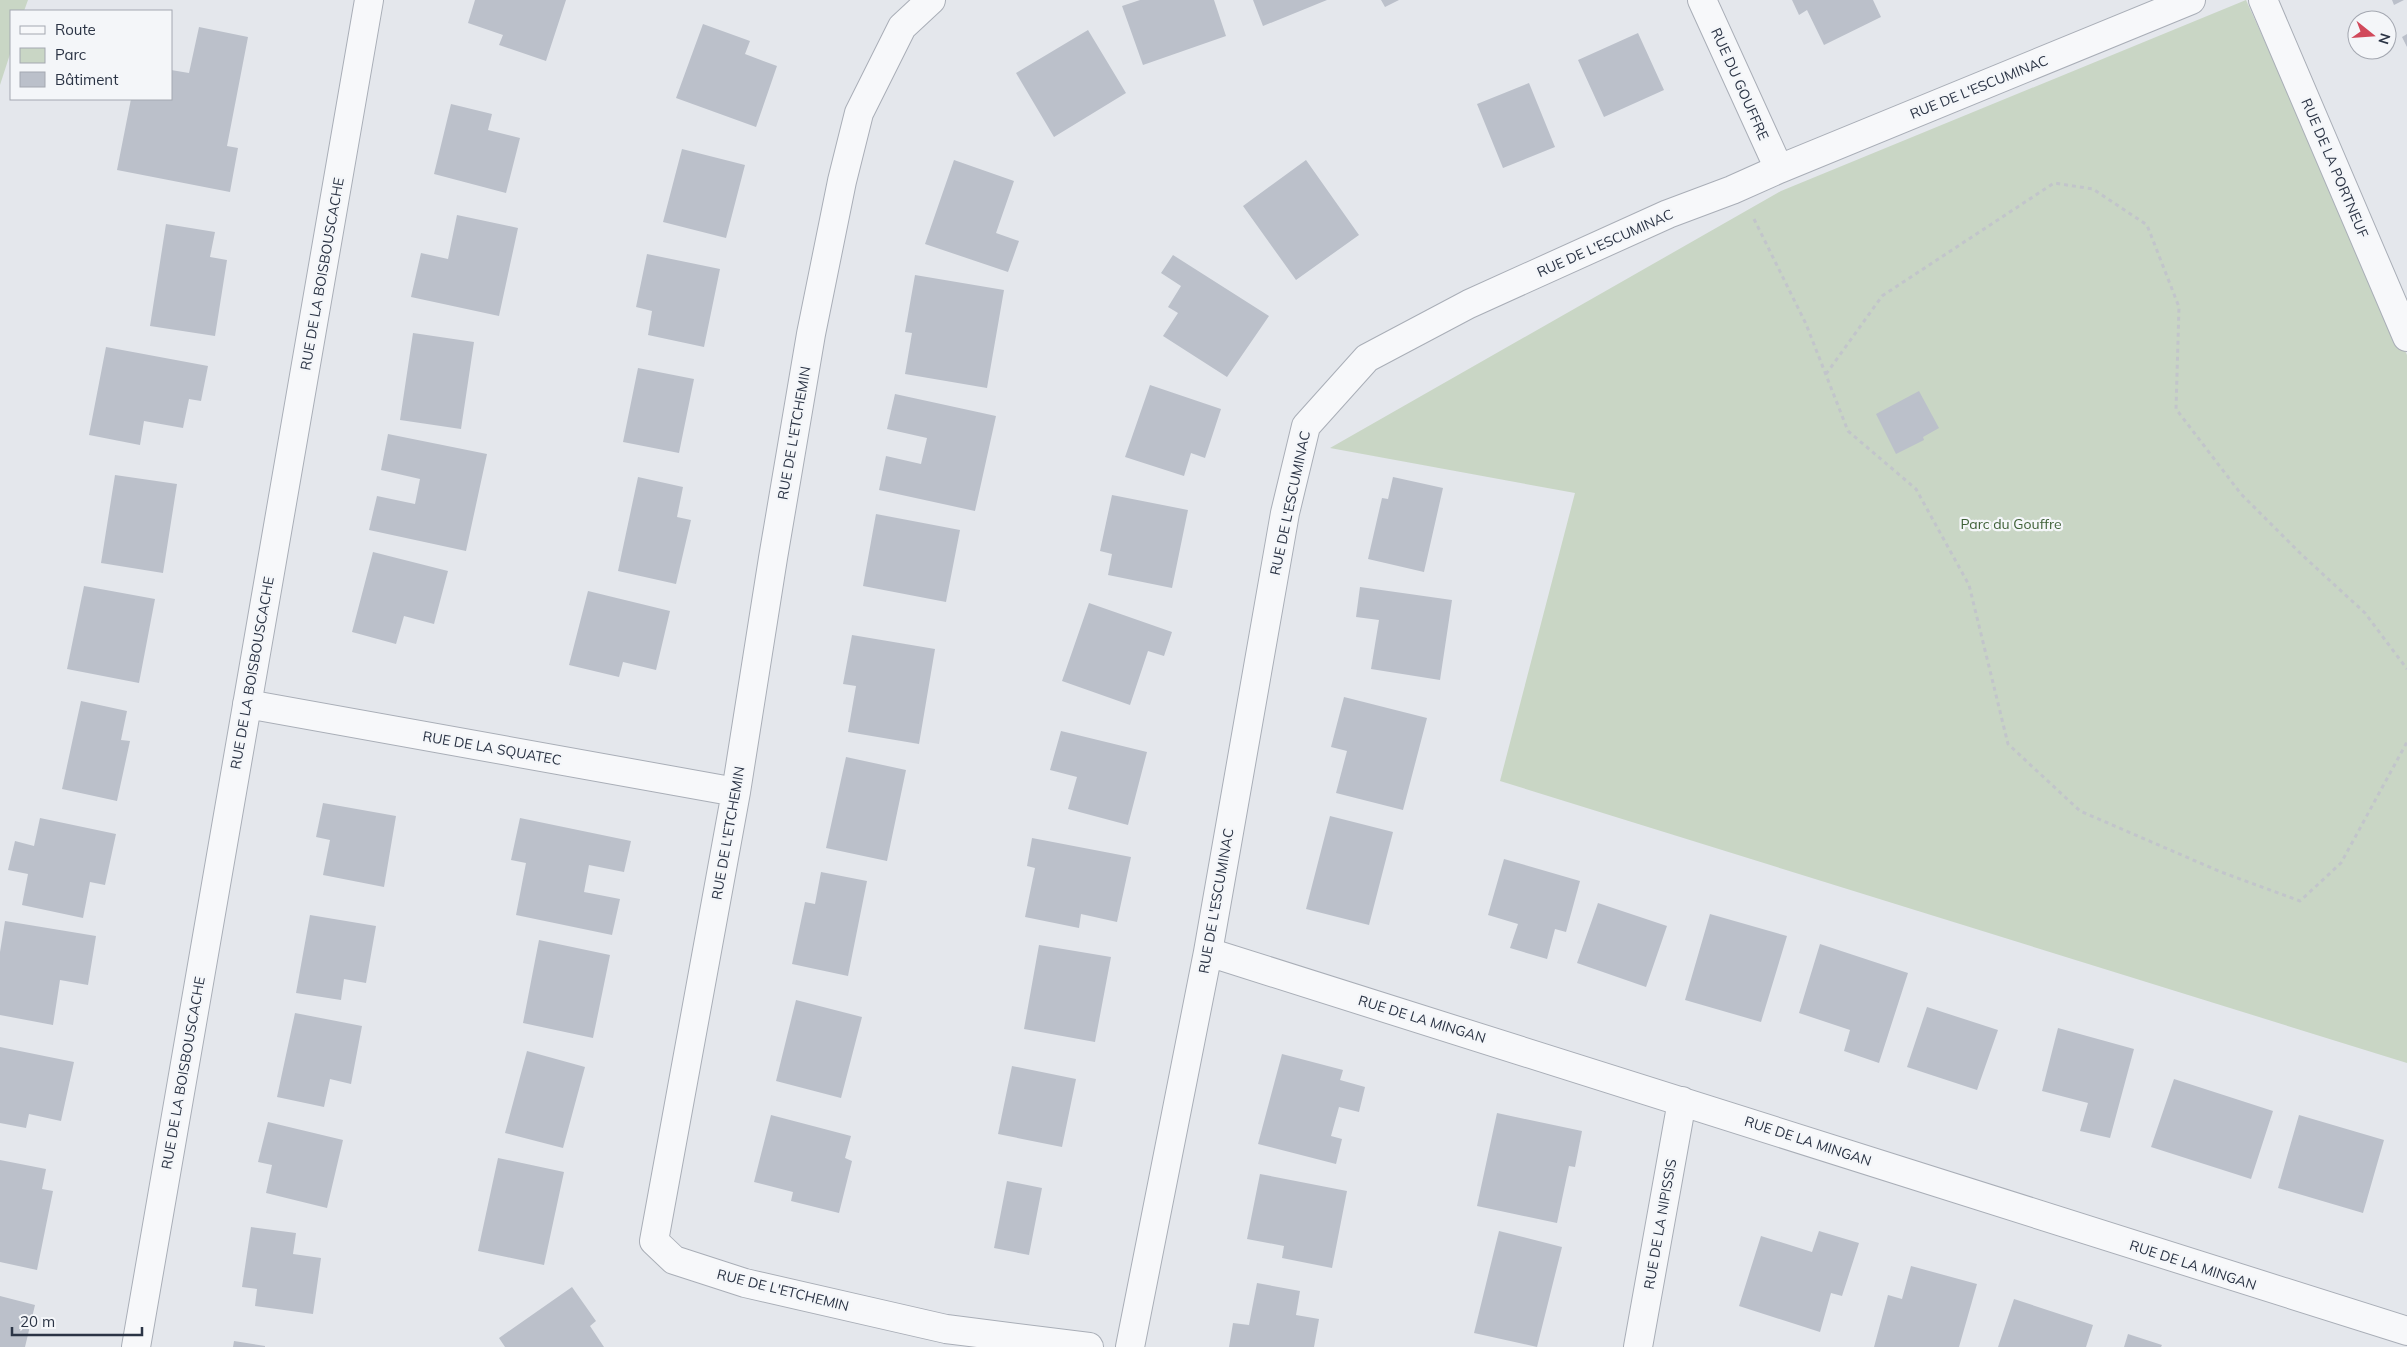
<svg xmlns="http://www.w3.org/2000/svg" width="2407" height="1347" viewBox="0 0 2407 1347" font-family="Mulish,sans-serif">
<rect width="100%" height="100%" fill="#e4e7ec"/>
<path fill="#c9d6c5" d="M0,0H28L24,11H11V51L0,85Z
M2246,0L2407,355V1063L1500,781L1575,493L1330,448L1781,191Z"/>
<path fill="#bbc0ca" d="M475,0H566L546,61L499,45L503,35L468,23Z
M1140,0H1214L1226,36L1143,65L1122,6Z
M1253,0H1327L1263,26Z
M1381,0H1399L1385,7Z
M1792,0H1873L1881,17L1824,45L1807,10L1799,15Z
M2392,0H2404L2394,5Z
M703,24L750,41L745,54L777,66L756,127L676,98Z
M199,27L248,37L227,146L238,148L230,192L117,170L131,99H171V70L189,73Z
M1088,30L1126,93L1054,137L1016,73Z
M1638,33L1664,90L1604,117L1578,60Z
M2407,34V47L2402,37Z
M1529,83L1555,147L1503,168L1477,104Z
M451,104L492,114L488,130L520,138L506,193L434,174Z
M682,149L745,165L726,238L663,222Z
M954,160L1014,181L996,233L1019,241L1008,272L925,244Z
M1306,160L1359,235L1296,280L1243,206Z
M457,215L518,228L499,316L411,297L421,253L448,259Z
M166,224L215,232L210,257L227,260L215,336L150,326Z
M647,254L720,269L704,347L648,335L652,311L636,307Z
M1173,255L1269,316L1227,377L1163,336L1178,313L1168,307L1181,286L1161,273Z
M915,275L1004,290L987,388L905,374L912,333L905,332Z
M413,333L474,342L461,429L400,420Z
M106,347L208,366L201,401L189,399L183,428L144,421L140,445L89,435Z
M638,368L694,379L679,453L623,442Z
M1150,385L1221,409L1205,458L1191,453L1184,476L1125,457Z
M1919,391L1939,428L1923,437L1924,440L1896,454L1876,414Z
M895,394L996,416L975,511L879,490L886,456L921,464L927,438L887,429Z
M388,434L487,454L466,551L369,530L377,496L415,504L420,479L381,470Z
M115,475L177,484L163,573L101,563Z
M638,477L683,487L677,517L691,520L676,584L618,571Z
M1393,477L1443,488L1424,572L1368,559L1382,498L1388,499Z
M1112,495L1188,510L1172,588L1108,575L1112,554L1100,551Z
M876,514L960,530L946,602L863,586Z
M373,552L448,571L434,624L404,616L396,644L352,632Z
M84,586L155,599L139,683L67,669Z
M1360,587L1452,600L1440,680L1371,669L1379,620L1356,617Z
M588,591L670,611L656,670L623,662L619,677L569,665Z
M1089,603L1172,632L1164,656L1148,651L1130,705L1062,681Z
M852,635L935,649L919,744L848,732L856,686L843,684Z
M1344,697L1427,718L1403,810L1336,793L1347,751L1331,747Z
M81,701L127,711L121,740L130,741L117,801L62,789Z
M1061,731L1147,752L1128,825L1068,809L1077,777L1050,770Z
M846,757L906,770L887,861L826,848Z
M323,803L396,816L384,887L323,875L330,840L316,837Z
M1330,816L1393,832L1369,925L1306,909Z
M40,818L116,834L105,885L90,882L83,918L22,905L28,874L8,870L15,841L34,846Z
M520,818L631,841L624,872L589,865L584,892L620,899L612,935L516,915L526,863L511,860Z
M1032,838L1131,857L1117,922L1081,914L1079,928L1025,917L1035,868L1027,866Z
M1504,859L1580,881L1566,932L1555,929L1547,959L1510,948L1518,924L1488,915Z
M821,872L867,881L848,976L792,964L805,902L815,904Z
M1598,903L1667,926L1646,987L1577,963Z
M1710,914L1787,936L1761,1022L1685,1000Z
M310,915L376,926L366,983L344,979L341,1000L296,993Z
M5,921L96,936L88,985L60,980L53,1025L0,1015V952Z
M539,940L610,955L593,1038L523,1023Z
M1820,944L1908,973L1879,1063L1844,1051L1850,1030L1799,1013Z
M1039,945L1111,957L1095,1042L1024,1029Z
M796,1000L862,1017L841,1098L776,1081Z
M1927,1007L1998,1030L1977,1090L1907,1067Z
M295,1013L362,1026L351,1084L330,1079L324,1107L277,1097Z
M2058,1028L2134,1049L2110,1138L2080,1131L2088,1103L2042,1091Z
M0,1047L74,1062L61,1121L29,1114L26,1128L0,1123Z
M527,1051L585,1067L563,1148L505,1133Z
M1282,1054L1343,1070L1340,1080L1365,1087L1359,1112L1339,1107L1331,1136L1342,1139L1336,1164L1258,1144Z
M1012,1066L1076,1079L1062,1147L998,1134Z
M2174,1079L2273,1111L2251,1179L2151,1147Z
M1497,1113L1582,1131L1575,1167L1569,1166L1557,1223L1477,1206Z
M771,1115L851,1136L845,1158L852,1161L839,1213L791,1201L793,1192L754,1182Z
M2299,1115L2384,1140L2363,1213L2278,1188Z
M268,1122L343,1140L327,1208L266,1193L272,1165L258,1162Z
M498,1158L564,1172L544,1265L478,1251Z
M0,1160L46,1169L42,1189L53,1191L37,1270L0,1262Z
M1260,1174L1347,1191L1332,1268L1282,1258L1284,1246L1247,1239Z
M1007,1181L1042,1188L1029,1255L994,1248Z
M251,1227L296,1233L293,1254L321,1258L313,1314L255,1306L257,1289L242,1287Z
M1499,1231L1562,1247L1537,1347L1474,1333Z
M1819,1231L1859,1243L1842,1296L1831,1293L1820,1332L1739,1306L1761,1236L1812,1252Z
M1911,1266L1977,1284L1959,1347H1874L1888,1295L1902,1299Z
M1257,1283L1300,1291L1296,1315L1319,1319L1314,1347H1229L1233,1323L1249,1325Z
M572,1287L596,1321L590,1326L604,1347H505L499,1338Z
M0,1296L35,1305L25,1347H0Z
M2014,1299L2093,1325L2086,1347H1998Z
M2128,1334L2162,1345L2161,1347H2124Z
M234,1341L265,1346V1347H233Z"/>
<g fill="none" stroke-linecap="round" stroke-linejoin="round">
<g stroke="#a9aeb7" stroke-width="30">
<path id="minor" d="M931,0L902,27L859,113L842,181L811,334L773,558L736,792L654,1241L674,1260L745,1283L946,1329L1089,1347
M1702,0L1779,169
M2263,0L2407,337
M247,704L736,792
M1208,952L2407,1331
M136,1347L369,0
M1130,1347L1208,952L1285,513L1306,426L1367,358L1469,304L1668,214L1732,190L1779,169L2191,0
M1638,1347L1682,1101"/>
</g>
<path stroke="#c2c5cb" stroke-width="3" stroke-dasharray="4 4" stroke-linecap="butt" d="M1754,219L1806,324L1848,431L1916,489L1969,585L2008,744L2080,811L2221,872L2300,901L2341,863L2407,742
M1826,374L1882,296L2054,183L2093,189L2147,225L2179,307L2176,409L2241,494L2300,553L2365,613L2407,669"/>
<use href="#minor" stroke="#f7f8fa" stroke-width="28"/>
</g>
<g text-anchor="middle" stroke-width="4.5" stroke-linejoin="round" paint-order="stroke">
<g font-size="14" fill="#2b3445" stroke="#f4f6f9">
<text transform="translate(1740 84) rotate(66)" y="5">RUE DU GOUFFRE</text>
<text transform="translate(1979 87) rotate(-22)" y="5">RUE DE L'ESCUMINAC</text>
<text transform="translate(2335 168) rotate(67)" y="5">RUE DE LA PORTNEUF</text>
<text transform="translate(1605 243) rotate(-24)" y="5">RUE DE L'ESCUMINAC</text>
<text transform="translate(322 274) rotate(-80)" y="5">RUE DE LA BOISBOUSCACHE</text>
<text transform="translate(794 433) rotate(-80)" y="5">RUE DE L'ETCHEMIN</text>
<text transform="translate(1290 503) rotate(-78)" y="5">RUE DE L'ESCUMINAC</text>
<text transform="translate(252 673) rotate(-80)" y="5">RUE DE LA BOISBOUSCACHE</text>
<text transform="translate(492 748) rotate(10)" y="5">RUE DE LA SQUATEC</text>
<text transform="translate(728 833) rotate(-80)" y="5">RUE DE L'ETCHEMIN</text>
<text transform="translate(1216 901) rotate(-80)" y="5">RUE DE L'ESCUMINAC</text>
<text transform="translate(1422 1019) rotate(17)" y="5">RUE DE LA MINGAN</text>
<text transform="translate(183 1073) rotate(-80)" y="5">RUE DE LA BOISBOUSCACHE</text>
<text transform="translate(1808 1141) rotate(18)" y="5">RUE DE LA MINGAN</text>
<text transform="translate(1660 1224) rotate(-80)" y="5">RUE DE LA NIPISSIS</text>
<text transform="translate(2193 1265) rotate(18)" y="5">RUE DE LA MINGAN</text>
<text transform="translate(783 1290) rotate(14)" y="5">RUE DE L'ETCHEMIN</text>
</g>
<g font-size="14" fill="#3f6138" stroke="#f4f6f9">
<text x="2011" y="529">Parc du Gouffre</text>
</g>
</g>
<rect x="10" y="10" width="162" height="90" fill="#f4f6f9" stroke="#a4a8b1"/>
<rect x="20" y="26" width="25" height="8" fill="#f7f8fa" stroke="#a4a8b1"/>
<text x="55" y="35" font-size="15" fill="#2b3445">Route</text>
<rect x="20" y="48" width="25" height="15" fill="#c9d6c5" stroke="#a4a8b1"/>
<text x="55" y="60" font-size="15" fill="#2b3445">Parc</text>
<rect x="20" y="72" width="25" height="15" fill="#bbc0ca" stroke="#a4a8b1"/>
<text x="55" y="85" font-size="15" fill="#2b3445">Bâtiment</text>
<g transform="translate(2372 35) rotate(107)"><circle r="24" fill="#f4f6f9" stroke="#a4a8b1"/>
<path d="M0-4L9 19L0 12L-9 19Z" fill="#d1495b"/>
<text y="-8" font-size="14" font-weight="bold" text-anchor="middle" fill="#2b3445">N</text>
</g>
<path d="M12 1327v8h130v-8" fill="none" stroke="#2b3445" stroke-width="2.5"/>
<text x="20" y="1327" font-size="15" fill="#2b3445" stroke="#f4f6f9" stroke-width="4" paint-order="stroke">20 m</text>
</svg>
